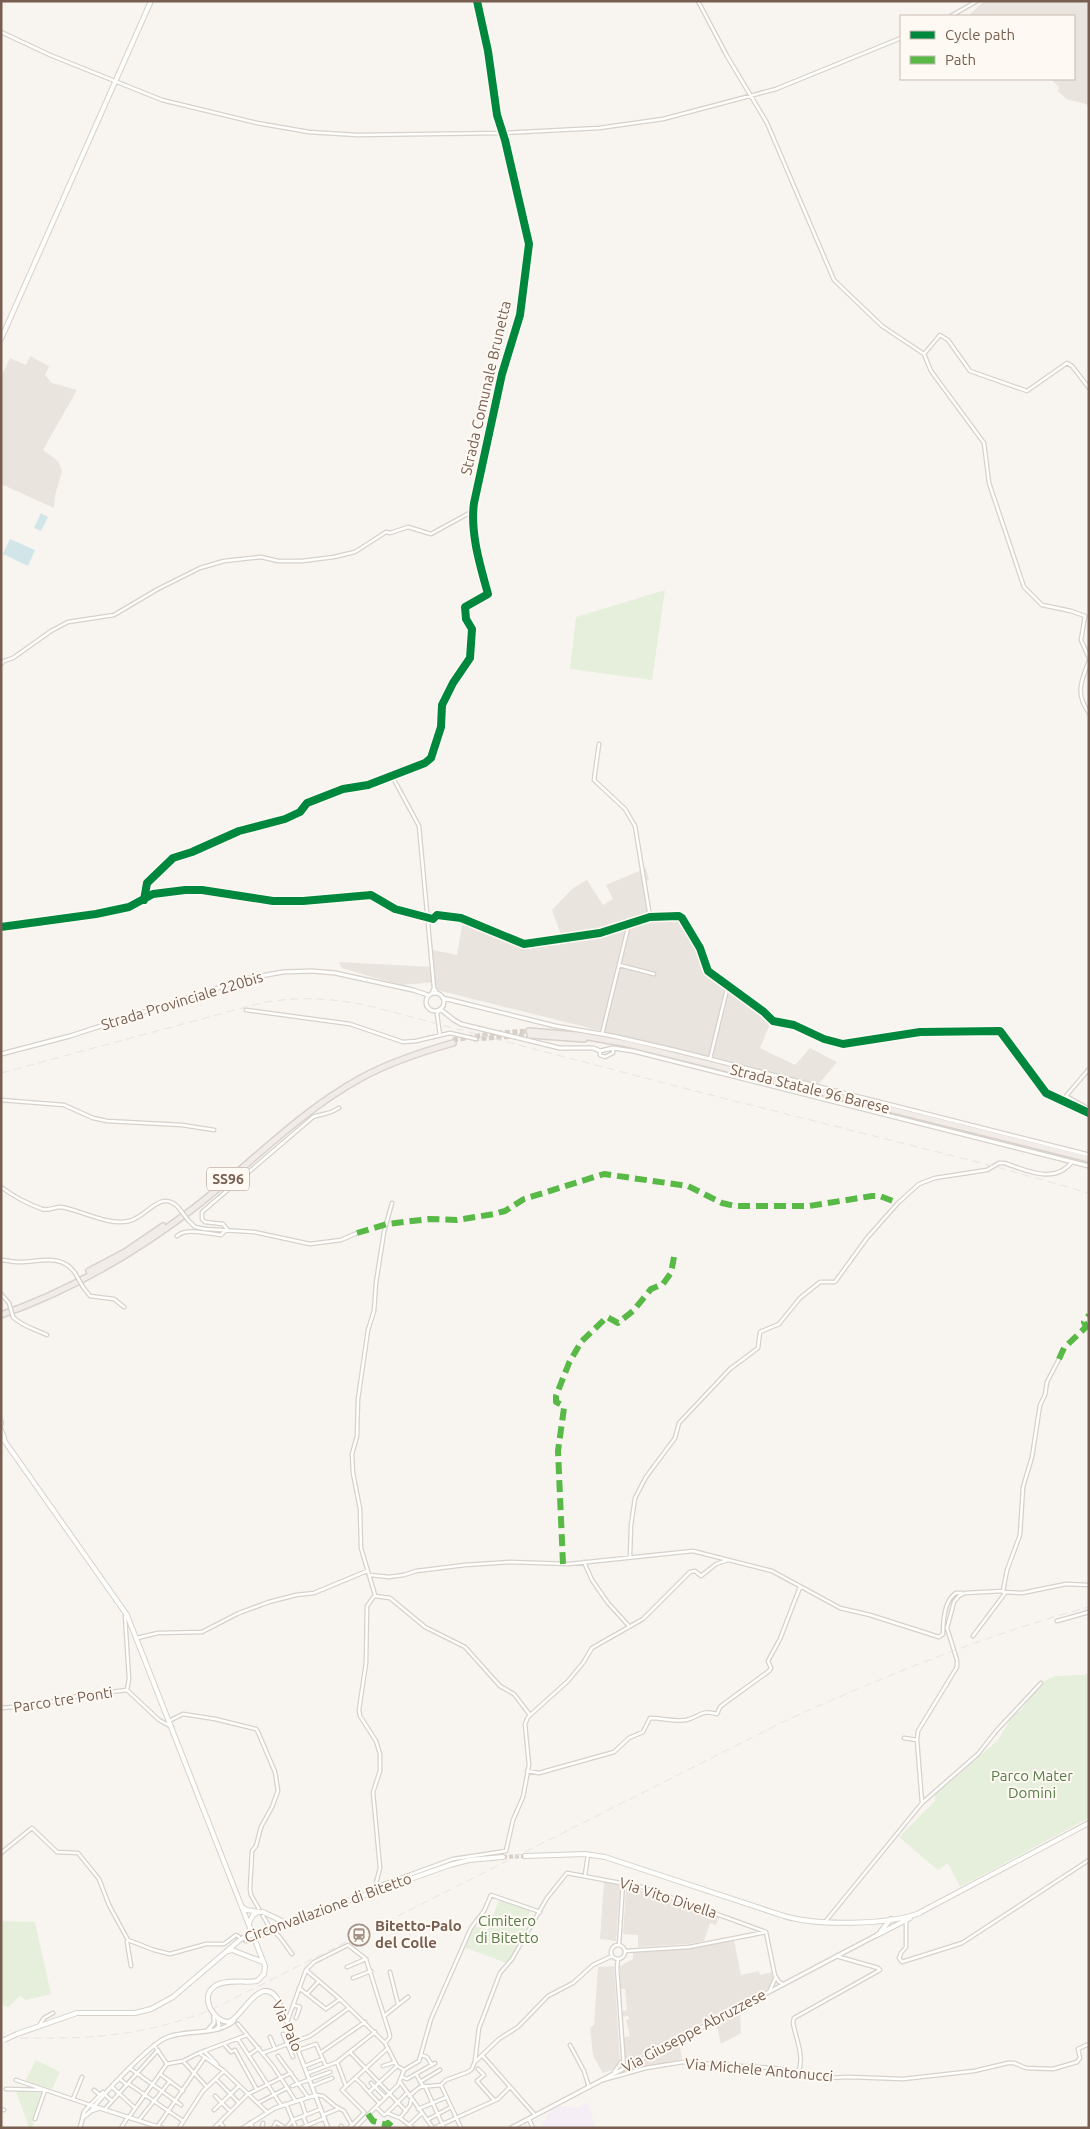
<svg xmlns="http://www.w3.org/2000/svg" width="1090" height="2129" viewBox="0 0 1090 2129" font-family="Ubuntu,sans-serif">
<rect width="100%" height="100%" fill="#f8f5f0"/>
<path fill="#eae4df" d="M984,1H1089V108L1086,104L1066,99L1058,91L1059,87L1051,79H1074V16H968Z
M30,356L49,366L45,375L52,383L77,390L43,450L58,461L62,471L55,496L54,508L1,484V377L10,358L26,365Z
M646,868L649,880L644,882L649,920H680L699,948L706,972L771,1021L760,1048L795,1065L810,1048L837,1062L818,1085L437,990L435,982L402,985L382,980L342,968L339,962L434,967L433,950L457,955L463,920L524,946L560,945L561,940H563L552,910L572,889L587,880L603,905L613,899L606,885Z
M604,1881L618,1884L620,1886L616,1941L600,1939Z
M628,1886L719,1917L716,1925L710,1923L704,1941L688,1944L638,1947V1935L623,1934L626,1888Z
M734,1940L741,1975L759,1971L760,1975L772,1972L773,1981L769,1988L628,2062L625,2061L623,2038L630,2036L626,2020L629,2019L628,2016L622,2017L621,2012L627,2010L625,1989H620V1966L633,1959V1953L689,1949Z
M614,1966L620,2061L614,2069L603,2073L593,2056L590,2028L594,2025L598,1967Z
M740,2012L741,2033L721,2044L716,2022Z
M679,2041L682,2059L627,2072V2069Z"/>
<path fill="#f5eef5" d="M588,2102L596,2128H540L551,2110L558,2106L578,2108Z"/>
<path fill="#e6efdc" d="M665,590L652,680L570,669L576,617Z
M1089,1672V1818L960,1887L948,1863L938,1870L899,1837L935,1801V1795L997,1741L1014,1714L1021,1710L1037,1688L1046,1680L1055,1676L1084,1675Z
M499,1899L530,1910C526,1931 521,1948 506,1963L464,1947L474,1926L488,1930Z
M1,1921L35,1922L51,1994L26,2000L20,1996L8,2007L1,2004Z
M36,2060L60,2072L52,2089L25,2081Z
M16,2091L40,2093L43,2094L33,2121L34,2125L29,2128Z"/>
<path fill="#d2e6e9" d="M41,513L48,517L41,531L34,528Z
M10,539L35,550L28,566L3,554Z"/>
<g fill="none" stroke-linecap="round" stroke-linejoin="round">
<path stroke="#d8cfc8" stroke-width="4" stroke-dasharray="4 2" stroke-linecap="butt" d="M503,1857L525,1856"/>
<path stroke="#d8cfc8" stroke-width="5" stroke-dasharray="5 2.5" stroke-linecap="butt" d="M474,1039L530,1035
M453,1040L497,1033L529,1031"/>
<g stroke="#d6d1cb" stroke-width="5">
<path id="minor" d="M698,1L727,56L767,123L834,280L882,326L924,354L940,335L948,340L970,371L1027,391L1067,363L1072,366L1089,388
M951,16L977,1
M1,32L50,55L162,100L257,123L309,132L357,135L502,133L599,128L663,119L776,89L901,38
M924,354L931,371L984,443L989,483L1024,587L1042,605L1071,611L1085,616L1081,640L1089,658
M1089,661C1081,681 1075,694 1089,713
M1,664L4,661L13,658L51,631L68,622L114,615L158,589L200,568L224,561L261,557L278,561H302L334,557L355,552L386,532L390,533L408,527L431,534L473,511
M599,744L594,780L625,809L635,826L650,917
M392,776L419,826L434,988L437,993
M144,900L147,883L173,858L192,852L239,831L285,819L300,812L307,803L343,789L368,785L425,763L431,758L441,727L442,705L453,683L470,658L472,629L466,619L465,607L488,594C480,565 470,533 474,503L502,374L520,315L529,244L505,140L497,115L488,51L477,1
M1,927L96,914L129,907L153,894L185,890H202L273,901H303L371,895L395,909L433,919L437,915L461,918L524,944L600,933L650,917L679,916L682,918L700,948L708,971L764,1012L773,1021L794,1025L824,1039L843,1044L920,1032L1000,1031L1046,1093L1089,1113
M619,965L654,974
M432,993L434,988
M246,1010L350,1024L403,1042L416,1041L450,1033L476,1039
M439,1010L437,1014L440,1035
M602,1034L629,924
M600,1051V1055L605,1057L613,1053V1048
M710,1059L728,985
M1089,1069L1066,1096L1089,1109
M1,1100L64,1105L93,1118L107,1121L182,1125L214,1130
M1,1187C13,1196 28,1204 42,1209C49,1211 54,1207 61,1207C81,1210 107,1226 129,1221C147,1217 160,1189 178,1207
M188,1220L195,1227L205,1229L254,1232L310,1244L341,1240L357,1233
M177,1236C186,1227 209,1234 221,1235L227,1229L223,1224L205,1222L202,1219V1212L313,1117C324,1113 328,1115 339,1108
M1,1260C6,1260 12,1262 17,1262C37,1263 61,1252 75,1273
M83,1287L90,1296L114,1299L124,1307
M1,1294L9,1303
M13,1317C23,1327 35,1329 47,1335
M630,1556L631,1525L635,1498L646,1477L675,1438L679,1423L730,1369L758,1348L760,1332L779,1324L800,1298L820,1282H835L867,1238L898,1203L919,1184L935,1178L987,1170L999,1163H1004C1026,1170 1054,1185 1072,1162
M584,1562L592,1580L608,1603L628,1625
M370,1575L389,1577L404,1575L416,1571L465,1565L510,1562L569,1564L693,1551L772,1571L831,1603L840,1608L870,1615L939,1637L943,1634C943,1621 944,1600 956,1593H962
M1003,1592L1022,1593L1066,1584L1089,1585
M375,1596L390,1598L425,1627L465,1647L500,1686L514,1694L530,1715
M125,1616L129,1679L127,1690
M1057,1621L1089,1612
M973,1636L1006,1592
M137,1638L158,1633L202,1632L239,1613L269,1602L296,1595L314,1593L367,1571
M1,1708L38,1705L78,1696L127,1690L159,1720L172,1727
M169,1721L183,1714L215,1719L256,1729L258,1732L275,1772L278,1791L272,1807L261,1827L256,1846L252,1851L250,1889L251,1895L270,1928
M904,1738L917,1740
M527,1771L539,1773L614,1752L629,1738L643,1732L650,1718C662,1718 674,1722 686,1720C700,1717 701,1709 717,1714L720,1707L725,1703L769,1671L771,1668L768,1661L780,1639L800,1587
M922,1803L917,1740L918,1731L957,1667V1660L947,1628L954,1602L959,1596L965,1593L1003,1591L1007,1570L1020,1535L1023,1487L1032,1457L1040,1405L1045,1395L1047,1382L1059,1359
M1,1853L32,1828L57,1852L78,1853L99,1879L109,1905L128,1940L154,1950L170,1954L206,1944H224L236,1935L246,1941C280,1932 269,1922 292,1954
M585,1875L588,1855
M376,1887L453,1859L506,1851L513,1820L523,1797L529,1765L525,1724L528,1717L568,1681L583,1663L592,1648L643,1619L690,1572L695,1571L701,1576L716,1564L728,1560
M374,1891L380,1868L373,1792L380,1771V1754L376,1741L360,1716L359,1710L366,1663L367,1606L375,1595L361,1548L360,1509L353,1473L352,1454L357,1436L358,1399L368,1330L374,1311L376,1283L384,1232L392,1203
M906,1920V1947L901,1953L899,1958L902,1962L962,1943L1089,1860
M825,1922L922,1803L978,1754L997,1730L1041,1683
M128,1940L127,1942L131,1966
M611 1952a7 7 0 1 1 14 0a7 7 0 1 1-14 0Z
M619,1945L623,1882
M625,1951L689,1947L766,1932L775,1976L779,1982L783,1984
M618,1959L617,1967L624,2068L621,2062
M347,1967L366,1959
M306,1970L340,1999
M390,1972L398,2004
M353,1978L371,1971
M299,1988L326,2009L340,1999L385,2043
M770,1990L776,1977
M307,1994L319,1981
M293,2005L300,2007L296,2018
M384,2016L408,1997
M287,2022L306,1970L314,1962L348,1945L366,1959L389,2032L390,2037L385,2043L397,2066L404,2070
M40,2024L44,2018L53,2013
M238,2024L273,2066L295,2100
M283,2034L293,2057
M270,2037L275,2049
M238,2039L281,2105
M224,2044L231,2052L235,2050L257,2090
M154,2045L167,2064
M570,2045L584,2071L589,2087
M299,2050L316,2044L326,2066
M204,2051L217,2064
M350,2052L406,2111
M263,2053L310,2036L349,2008
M320,2053L365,2022
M249,2055L259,2048
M421,2055L427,2057L432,2065
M482,2055L535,2115
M278,2056L308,2097
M183,2061L207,2087
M476,2061L499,2039L518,2027L548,1996L573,1983L593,1965L612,1956
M337,2062L346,2086
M167,2064L183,2061L199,2053L247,2035
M305,2066L323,2059
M383,2066L395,2062
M131,2069L181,2105
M478,2069L484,2075L477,2081L494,2100
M223,2070L267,2112
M614,2072L621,2063
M308,2073L337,2062L375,2032
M798,2073C805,2057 796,2039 793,2023L794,2018L880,1970L878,1968L836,1956
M160,2074L183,2091
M416,2074L423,2086
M402,2077L407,2079L435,2063
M355,2078L364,2086
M120,2079L127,2085
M216,2079L239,2103
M16,2080L90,2105L103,2092
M603,2080L646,2068L683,2062L773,2068L826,2078L849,2077L903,2079L974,2071L1008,2063H1014L1026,2068L1053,2069L1077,2062L1080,2058L1078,2049L1089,2044
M400,2082L433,2128
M420,2082L440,2070
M371,2083L385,2097
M129,2084L183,2121
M441,2085L446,2080L468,2072L472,2069L475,2061L479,2028L500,1973L512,1959L547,1898L567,1873L642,1887L766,1932
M441,2085L461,2128
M292,2086L330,2072
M312,2086L332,2078
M425,2086L444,2128
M112,2087L135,2108
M364,2087L379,2103
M6,2089L45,2090L35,2119
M94,2090L100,2095
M369,2092L397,2066
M105,2095L112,2101
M316,2095L323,2096L335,2106L344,2111L352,2125
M215,2096L230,2111
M409,2096L420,2087L441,2085
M73,2099L82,2077
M301,2100L306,2115
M258,2103L287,2088
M286,2104L296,2128
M376,2107L384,2115L387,2113L400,2118L413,2128
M1,2109L4,2110
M105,2109L158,2050
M418,2109L447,2097
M214,2110L239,2086
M364,2112L342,2090L388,2048
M387,2113L407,2093
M323,2115L338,2109
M303,2116L307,2126
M129,2117L167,2064
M400,2118L410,2105L411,2100
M529,2119L533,2128
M139,2120L170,2081
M427,2120L451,2107
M220,2122L224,2128
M250,2123L253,2128
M409,2125L422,2113
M158,2126L205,2057
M341,2126L343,2128
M121,2128L128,2117
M179,2128L203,2091L224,2071L199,2053
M214,2128L248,2094L291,2073
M262,2128L263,2123
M273,2128L276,2122L285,2128
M286,2128L293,2120L321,2109
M301,2128L325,2118
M349,2128L364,2113
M355,2128L398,2085L404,2070L419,2061L431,2019L471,1928L484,1911L491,1895L540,1912
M434,2128L498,2099L510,2087"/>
</g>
<g stroke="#d6d1cb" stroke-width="5.5">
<path id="tertiary" d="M426 1002a9 9 0 1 1 18 0a9 9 0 1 1-18 0Z
M443,998L555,1026L613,1036L678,1051L1089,1155
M440,1009L454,1020L461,1024L560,1048H593L600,1051L613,1048L633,1051L1089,1166
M1,1054L70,1036L249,978L283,972L312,971L335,973L413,990L428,995
M279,2001L328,2128
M216,2029L219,2026L218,2020
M208,2030L214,2023V2015
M91,2111C102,2095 152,2042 168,2037C188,2029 217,2036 234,2021
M84,2117L91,2111L100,2108
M80,2128L84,2112L90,2105L162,2128
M243,2128L275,2108L316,2095
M511,2128L877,1935"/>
</g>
<g stroke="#d6d1cb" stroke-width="6">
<path id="secondary" d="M1,339L151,1
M1,1422V1424
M1,1430L4,1438
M1,1436L127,1615L265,1966L264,1974L257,1981C245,1983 226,1979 215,1986C199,1996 213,2022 229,2022C243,2017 261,1971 279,2001
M525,1856L585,1854L605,1857L784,1916C818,1926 887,1925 920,1913
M242,1907L247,1910L259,1912
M263,1912L284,1922
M919,1913L1089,1823
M249,1923L253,1915L258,1912
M271,1928L450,1865L469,1860L503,1857
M881,1931L891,1919
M256,1933L269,1928
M877,1935L910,1918
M228,1951L232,1950L263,1962
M17,2034L77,2013H135L151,2009L173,1997L241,1939"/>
</g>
<g stroke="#d9d1cc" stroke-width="8">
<path id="trunk" d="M529,1031L577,1035L628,1044L1089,1159
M530,1035L584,1039
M89,1271L125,1252L163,1226
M1,1315C69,1291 133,1254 190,1211C248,1167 297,1113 361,1078C390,1062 421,1052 453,1043"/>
</g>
<use href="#minor" stroke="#fefefd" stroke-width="2.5"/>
<use href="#tertiary" stroke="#fefefd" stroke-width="3"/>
<use href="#secondary" stroke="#fefefd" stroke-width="4"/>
<use href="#trunk" stroke="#f2ece8" stroke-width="5"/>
<path stroke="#e6e4e7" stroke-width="1" stroke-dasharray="8 5" stroke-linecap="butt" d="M1,1073L261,1003C298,996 333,998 369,1006L695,1091L993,1166L1089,1193
M20,2038C94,2039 144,2036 213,2009L789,1719C885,1676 988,1634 1089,1607"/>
<g stroke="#d6d1cb" stroke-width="5" stroke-linecap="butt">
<path id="minor-bridge" d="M178,1207L188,1220
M75,1273L83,1287
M9,1303L13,1317"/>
</g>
<g stroke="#d6d1cb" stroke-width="6" stroke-linecap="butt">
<path id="secondary-bridge" d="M259,1912H263
M269,1928H271
M241,1939L256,1933
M4,2040L17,2034"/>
</g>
<use href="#minor-bridge" stroke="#fefefd" stroke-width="2.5"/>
<use href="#secondary-bridge" stroke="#fefefd" stroke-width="4"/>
<path stroke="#58b947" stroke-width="6" stroke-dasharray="12 6" stroke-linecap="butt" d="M357,1233L387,1224L429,1219L457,1220L494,1214L505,1211L524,1199L604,1174L688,1186L722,1203L735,1206H809L872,1196H880L898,1203
M1059,1359L1064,1348L1086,1327L1084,1322L1089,1315
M563,1564L558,1451L564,1408L562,1405L556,1402V1396L569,1363L581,1342L607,1317L618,1323L633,1311L651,1289L663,1284L671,1273L674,1257
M368,2114L373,2121L387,2125L388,2123L394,2128"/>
<g stroke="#fefaf3" stroke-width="11">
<path id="cycleway" d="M144,900L147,883L173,858L192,852L239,831L285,819L300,812L307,803L343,789L368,785L425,763L431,758L441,727L442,705L453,683L470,658L472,629L466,619L465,607L488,594C480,565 470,533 474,503L502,374L520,315L529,244L505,140L497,115L488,51L477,1
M1,927L96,914L129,907L153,894L185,890H202L273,901H303L371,895L395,909L433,919L437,915L461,918L524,944L600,933L650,917L679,916L682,918L700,948L708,971L764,1012L773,1021L794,1025L824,1039L843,1044L920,1032L1000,1031L1046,1093L1089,1113"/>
</g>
<use href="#cycleway" stroke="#00873e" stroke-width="8"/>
</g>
<defs>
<g id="station-ring" transform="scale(1.125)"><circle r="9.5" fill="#fefaf3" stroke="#a49388" stroke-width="1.5"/><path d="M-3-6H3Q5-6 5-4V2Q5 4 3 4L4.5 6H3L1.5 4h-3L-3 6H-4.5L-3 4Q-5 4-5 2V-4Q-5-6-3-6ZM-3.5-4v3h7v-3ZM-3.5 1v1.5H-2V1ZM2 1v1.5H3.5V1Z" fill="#a49388"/></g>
</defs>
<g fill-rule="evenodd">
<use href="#station-ring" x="359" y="1935"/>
</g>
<g text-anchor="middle" stroke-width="4" stroke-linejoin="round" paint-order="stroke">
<rect fill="#fefaf3" stroke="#a08d81" stroke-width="1" x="207" y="1167.5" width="42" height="23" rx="4"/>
<g font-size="14" font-weight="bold" fill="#775e50">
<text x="228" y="1184">SS96</text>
</g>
<g font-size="15" fill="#775e50" stroke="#fefaf3">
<text transform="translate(486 388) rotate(-77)" y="5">Strada Comunale Brunetta</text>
<text transform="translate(182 1001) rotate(-17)" y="5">Strada Provinciale 220bis</text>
<text transform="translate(810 1089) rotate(14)" y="5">Strada Statale 96 Barese</text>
<text transform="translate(63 1700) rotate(-9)" y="5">Parco tre Ponti</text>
<text transform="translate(668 1898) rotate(18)" y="5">Via Vito Divella</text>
<text transform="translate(328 1908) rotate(-20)" y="5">Circonvallazione di Bitetto</text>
<text transform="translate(287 2026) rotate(66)" y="5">Via Palo</text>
<text transform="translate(694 2031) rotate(-28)" y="5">Via Giuseppe Abruzzese</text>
<text transform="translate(759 2070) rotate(5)" y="5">Via Michele Antonucci</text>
</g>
<g font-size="15" fill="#577c48" stroke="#fefaf3">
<text x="1032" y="1781">Parco Mater<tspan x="1032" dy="17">Domini</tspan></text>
<text x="507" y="1926">Cimitero<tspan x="507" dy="17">di Bitetto</tspan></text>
</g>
<g font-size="15" font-weight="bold" fill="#775e50" stroke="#fefaf3" text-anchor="start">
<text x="375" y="1931">Bitetto-Palo<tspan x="375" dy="17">del Colle</tspan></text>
</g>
</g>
<rect width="1090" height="2129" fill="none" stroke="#775e50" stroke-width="5"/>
<rect x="900" y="15" width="175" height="65" fill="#fefaf3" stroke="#c8bcb2"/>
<rect x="910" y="31" width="25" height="8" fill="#00873e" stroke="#c8bcb2"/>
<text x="945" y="40" font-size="15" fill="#775e50">Cycle path</text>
<rect x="910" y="56" width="25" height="8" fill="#58b947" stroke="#c8bcb2"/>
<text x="945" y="65" font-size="15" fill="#775e50">Path</text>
</svg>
